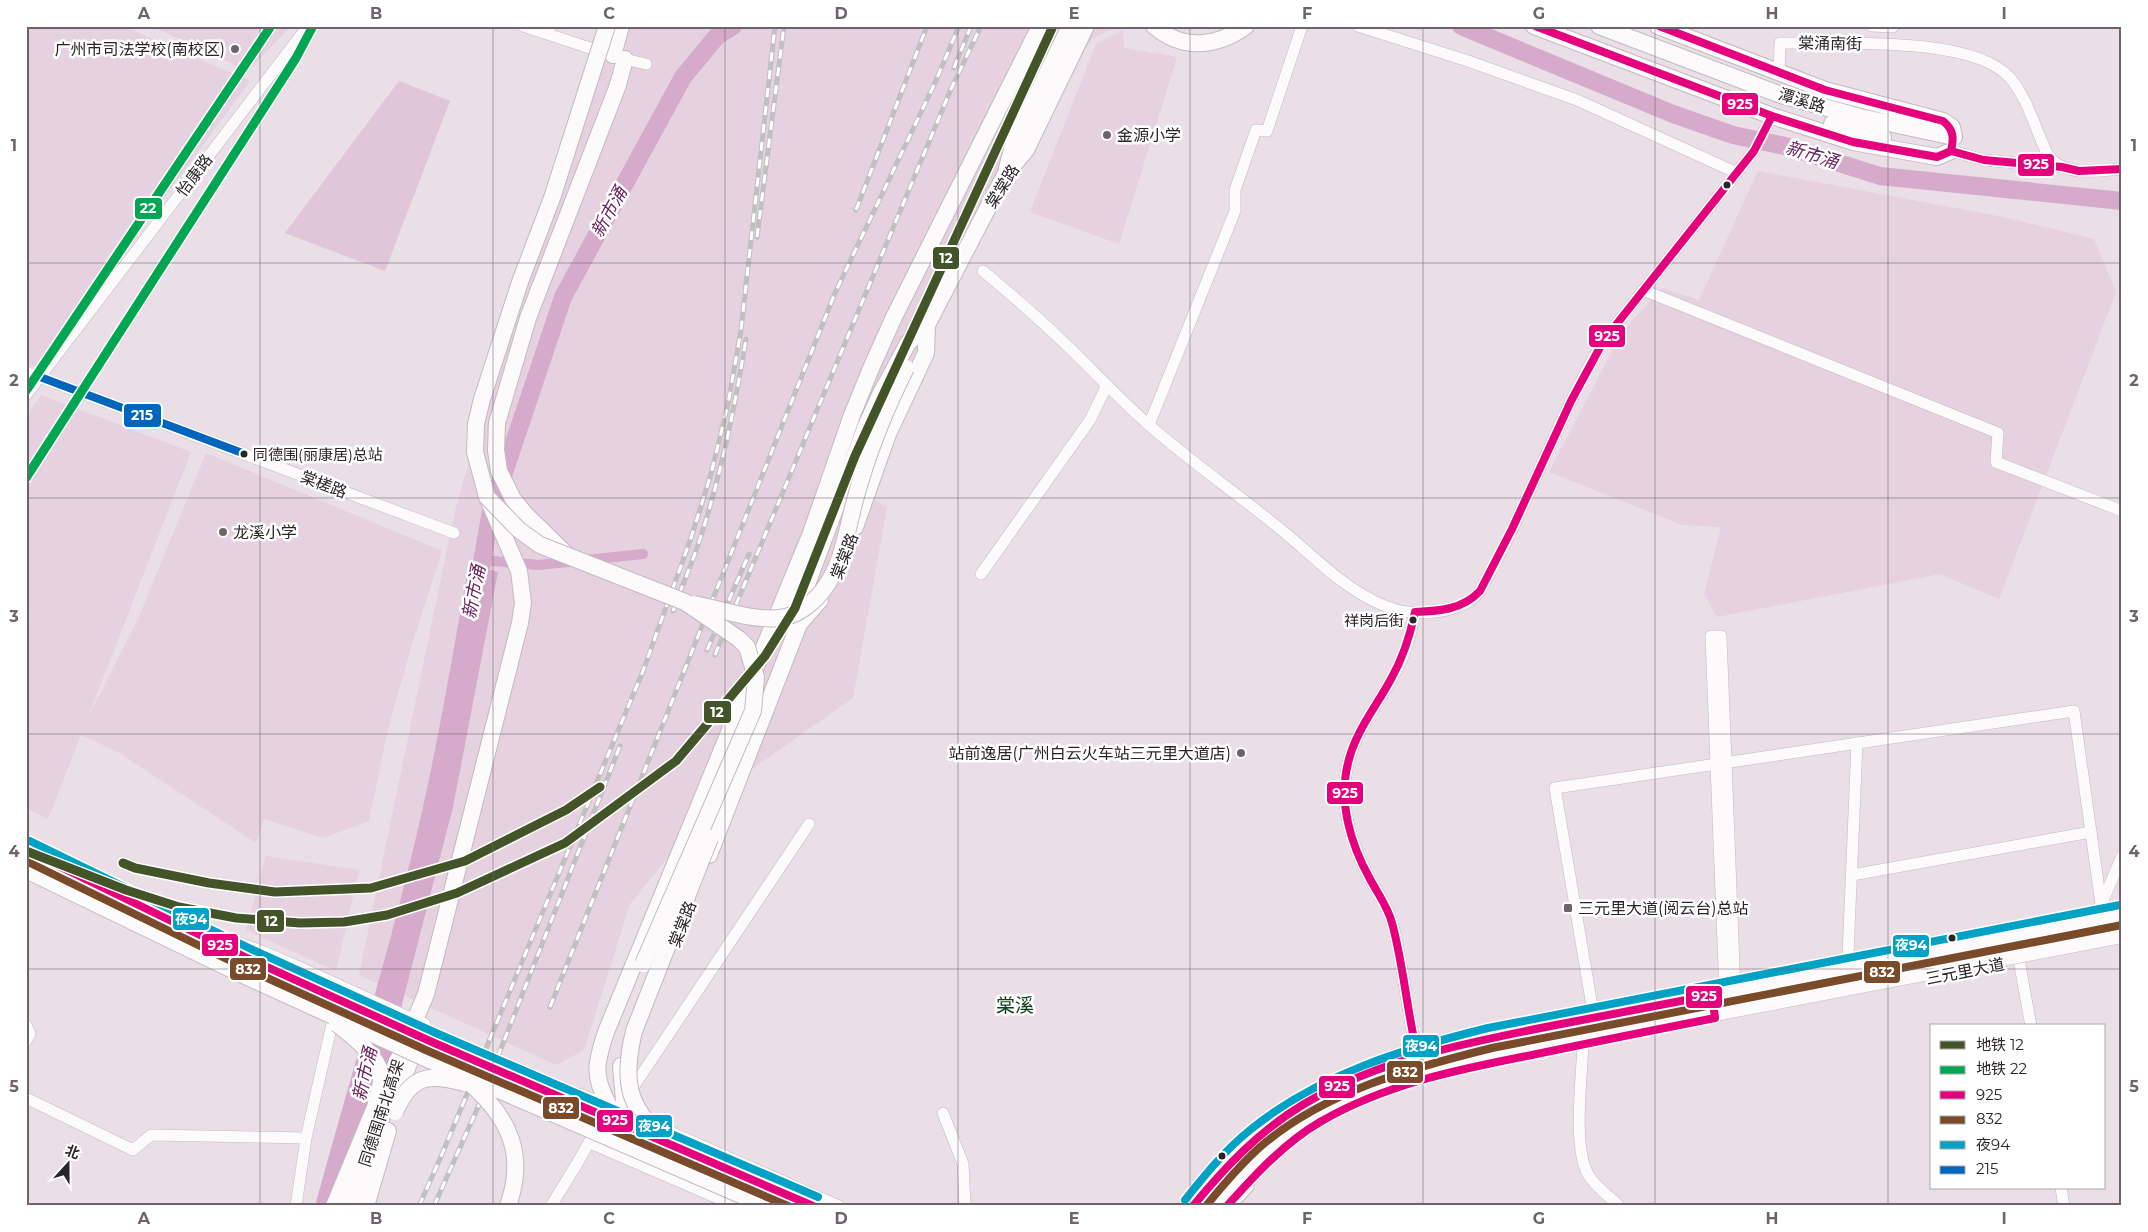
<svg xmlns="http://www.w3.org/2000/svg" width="2148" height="1232" font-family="Montserrat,'Noto Sans SC',sans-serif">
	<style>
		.built { fill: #e5d1e0 }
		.green { fill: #e1c5d9 }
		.water { fill: #d5aaca }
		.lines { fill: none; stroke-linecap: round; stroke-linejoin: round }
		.canal { stroke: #d5aaca; stroke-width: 10 }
		.river { stroke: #d5aaca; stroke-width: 18 }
		.street-casing { stroke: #c3bac0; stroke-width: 12 }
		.secondary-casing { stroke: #c3bac0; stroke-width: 18 }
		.street { stroke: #fcfafb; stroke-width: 11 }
		.secondary { stroke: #fcfafb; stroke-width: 16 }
		.rail-casing { stroke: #c2bfc2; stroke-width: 5 }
		.rail { stroke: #fff; stroke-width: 3; stroke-dasharray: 9; stroke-linecap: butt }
		.secondary-bridge-casing { stroke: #c3bac0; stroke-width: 18; stroke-linecap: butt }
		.highway-bridge-casing { stroke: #c3bac0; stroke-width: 21; stroke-linecap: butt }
		.secondary-bridge { stroke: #fcfafb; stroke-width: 16 }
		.highway-bridge { stroke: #fcfafb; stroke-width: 20 }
		.bus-1-casing { stroke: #fff; stroke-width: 11 }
		.bus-2-casing { stroke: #fff; stroke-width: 11 }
		.bus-3-casing { stroke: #fff; stroke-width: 11 }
		.bus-4-casing { stroke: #fff; stroke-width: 11 }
		.bus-1 { stroke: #e5007d; stroke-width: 8 }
		.bus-2 { stroke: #7a4b2a; stroke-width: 8 }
		.bus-3 { stroke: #02a2c6; stroke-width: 8 }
		.bus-4 { stroke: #0065bd; stroke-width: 8 }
		.metro-1-casing { stroke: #fff; stroke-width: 12 }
		.metro-2-casing { stroke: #fff; stroke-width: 12 }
		.metro-1 { stroke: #435428; stroke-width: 9 }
		.metro-2 { stroke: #00a651; stroke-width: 9 }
		.grid { fill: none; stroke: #6d646b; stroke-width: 1; stroke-opacity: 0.55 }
		.poi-dot { fill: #6d646b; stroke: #fff; stroke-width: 2 }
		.bus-dot { fill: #2a2328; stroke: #fff; stroke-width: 2 }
		.labels { text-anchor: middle; stroke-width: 5; stroke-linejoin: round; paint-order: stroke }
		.bus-label { font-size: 15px; fill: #2a2328; stroke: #fff; text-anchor: start }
		.street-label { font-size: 16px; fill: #2a2328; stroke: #fff }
		.poi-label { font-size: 16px; fill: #2a2328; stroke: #fff; text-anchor: start }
		.water-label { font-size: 18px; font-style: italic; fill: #68265c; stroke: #fff }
		.quarter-label { font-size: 19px; fill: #103e1a; stroke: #fff }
		.line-badge { stroke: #fff; stroke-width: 2 }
		.badge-label { font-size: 14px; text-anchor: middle; font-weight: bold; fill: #fff }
		.neatline { fill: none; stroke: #6d646b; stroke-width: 2 }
		.grid-label { font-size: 16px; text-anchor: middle; font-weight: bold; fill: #6d646b }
	</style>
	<rect width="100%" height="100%" fill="#eadee7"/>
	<g class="built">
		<polygon points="31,26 122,26 250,81 39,368 26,363 26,31"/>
		<polygon points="151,26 291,26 248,71"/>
		<polygon points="588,26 1119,26 1092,39 957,255 863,493 887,507 853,698 725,788 630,904 584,1050 556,1065 359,975 455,511 512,315 600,32"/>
		<polygon points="1123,30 1124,48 1177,57 1119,244 1030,212 1096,44"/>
		<polygon points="1758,171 2003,217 2094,239 2116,292 1999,599 1940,574 1717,617 1704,594 1721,527 1682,525 1549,472 1622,332 1662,288 1699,300"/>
		<polygon points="41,395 191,452 88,717 138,619 206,453 442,551 412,644 388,729 369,821 323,838 264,819 256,843 118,752 81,735 48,819 26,808 26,417"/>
		<polygon points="266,856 359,870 336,971 246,930"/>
	</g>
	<polygon class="green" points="399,81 450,101 385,271 285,233"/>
	<path class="water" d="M469,564L498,572L453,807L402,1004L394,1062L347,1206H315C352,1070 395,935 425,798C442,720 455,641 469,564Z"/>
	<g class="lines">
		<polyline class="canal" points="482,560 539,565 643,554"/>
		<g class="river">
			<polyline points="1461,26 1673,114 1733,135 1785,146 1880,176 2122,201"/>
			<polyline points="477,591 491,511 563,297 683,77 717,36 733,26"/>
		</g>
		<defs>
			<g id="street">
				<polyline points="523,26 605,53"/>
				<polyline points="1358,26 1468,61 1577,100 1737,173"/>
				<polyline points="1872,26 1893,27"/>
				<polyline points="620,58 646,64"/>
				<path d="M1779,74L1780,43C1835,44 1975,35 2011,79C2029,101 2036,132 2049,157C2066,177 2098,171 2122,169"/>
				<polyline points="1953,145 1951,151 1984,160 2060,167"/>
				<path d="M983,271C1008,292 1033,313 1057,336C1088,365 1117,397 1149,425C1190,461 1236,493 1279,528C1314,556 1343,589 1385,606C1411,617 1461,616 1480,591C1527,510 1556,419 1604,340L1754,151L1772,116"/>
				<polyline points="1643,290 1998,433 1996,462 2122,511"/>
				<polyline points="26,372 454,533"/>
				<polyline points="26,395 308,26"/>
				<polyline points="1149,425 1235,211 1235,190 1256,130 1267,131 1302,26"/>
				<polyline points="981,574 1090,420 1107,385"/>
				<path d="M1415,612C1411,632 1407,651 1397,669C1381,701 1357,727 1348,763C1338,804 1351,843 1370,879C1379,894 1389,909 1393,926C1405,969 1406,1014 1418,1057"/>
				<polyline points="1852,875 2091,832"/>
				<polyline points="2102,903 2122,856"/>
				<path d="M207,932C283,955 352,993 425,1024"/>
				<polyline points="2019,960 2031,1026"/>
				<polyline points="1844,970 1848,955 1857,743"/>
				<polyline points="1725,993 1711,636 1721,636 1735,991"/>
				<polyline points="1594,1018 1555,788 2074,711 2101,904"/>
				<polyline points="26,1025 30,1034 26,1041"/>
				<path d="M1583,1044C1582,1077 1572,1149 1589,1176C1596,1187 1610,1197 1619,1206"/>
				<polyline points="580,1094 610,1106"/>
				<polyline points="26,1098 133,1150 151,1135 306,1138"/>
				<polyline points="618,1110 809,824"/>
				<polyline points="943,1113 963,1164 965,1206"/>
				<polyline points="655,1125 839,1206"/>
				<polyline points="590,1143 736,1206"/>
				<polyline points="2061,1188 2064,1206"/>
				<polyline points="296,1206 306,1138 334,1015"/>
				<polyline points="551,1206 578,1162 607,1110"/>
			</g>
			<g id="secondary">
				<polyline points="547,26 548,26"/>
				<path d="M1154,26C1183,51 1217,47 1246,26"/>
				<polyline points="1534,26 1772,116 1853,142 1937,157 1951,151"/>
				<polyline points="1599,26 1781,95 1860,117 1954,137 1952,127 1943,121 1825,90 1658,26"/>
				<polyline points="613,55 621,26"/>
				<polyline points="1832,124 1883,137"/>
				<polyline points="1007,168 1014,142 1070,26"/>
				<polyline points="855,527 888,434 926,353 927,325 1005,175 1026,150 1086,26"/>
				<polyline points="567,555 526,515 513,499 499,471 496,450 497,423 528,318 618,85 625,59"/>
				<polyline points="799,620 803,595 866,426 880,395 908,343 927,325"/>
				<polyline points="26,850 247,958"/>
				<polyline points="709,855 799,624 820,600"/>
				<polyline points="26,870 241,974"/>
				<polyline points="621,1066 624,1100 635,1117"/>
				<polyline points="397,1094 418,1040"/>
				<path d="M609,1106C593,1076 595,1065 606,1032L811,533L852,415L872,366L894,317L1040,26"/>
				<polyline points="774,1188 814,1206"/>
				<polyline points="334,1206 375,1107"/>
				<polyline points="349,1206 377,1133 395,1067 426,994 520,623 523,603 519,571 488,499"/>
				<polyline points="366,1206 388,1131"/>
				<path d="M1193,1206C1271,1099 1366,1068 1490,1038L2122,915"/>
				<polyline points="1227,1206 1246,1185"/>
			</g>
		</defs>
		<use href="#street" class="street-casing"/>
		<use href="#secondary" class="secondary-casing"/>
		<use href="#street" class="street"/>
		<use href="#secondary" class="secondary"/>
		<defs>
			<g id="rail">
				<polyline points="954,68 971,26"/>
				<polyline points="856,210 927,26"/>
				<polyline points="757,237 784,26"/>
				<path d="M673,611C682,586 693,561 701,536C722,471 735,406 746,339"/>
				<polyline points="707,650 749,554"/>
				<polyline points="715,655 951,89 981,26"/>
				<polyline points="550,1007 835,293 934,85 959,26"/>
				<polyline points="419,1206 440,1159 643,671 691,538 711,474 728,404 741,330 775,26"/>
				<polyline points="434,1206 478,1107 620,746"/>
			</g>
		</defs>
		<use href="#rail" class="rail-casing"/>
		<use href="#rail" class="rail"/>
		<defs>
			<g id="secondary-bridge">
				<polyline points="607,26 552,198 520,282 482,399 476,424 475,452 487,497 519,530 540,545 685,602 739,639 747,647 756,677 753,711 643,964"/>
				<path d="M694,604C721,609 753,621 780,618C798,616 816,601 826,586C842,564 848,526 855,500C867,455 885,410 906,368"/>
				<polyline points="247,958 432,1042 774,1188"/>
				<polyline points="241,974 425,1058 766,1206"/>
				<path d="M337,1024C352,1036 378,1055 381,1075C382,1084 378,1094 376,1103"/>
				<path d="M471,1084C510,1119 526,1155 508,1206"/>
				<path d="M395,1112C411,1075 428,1073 465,1083"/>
				<path d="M664,1139C625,1106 623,1077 634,1031L710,838"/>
			</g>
			<polyline id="highway-bridge" points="1213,1206 1257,1159 1302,1124 1352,1097 1406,1076 1474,1059 1574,1038 2122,933"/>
		</defs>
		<use href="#secondary-bridge" class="secondary-bridge-casing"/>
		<use href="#highway-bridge" class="highway-bridge-casing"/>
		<use href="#secondary-bridge" class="secondary-bridge"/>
		<use href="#highway-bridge" class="highway-bridge"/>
		<defs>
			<g id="bus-1">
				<polyline points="1535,26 1772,116 1853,142 1937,157 1951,151"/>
				<path d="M1659,26L1825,90L1943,121C1954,130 1954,138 1951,151"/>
				<polyline points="1951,151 1984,160 2062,167 2079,171 2122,169"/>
				<polyline points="26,850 247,958 432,1042 813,1206"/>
				<path d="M1418,1057C1407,1013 1404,967 1392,923C1388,907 1378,894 1370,879C1351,845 1338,803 1348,763C1355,732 1376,707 1391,679C1403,658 1410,636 1415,612C1439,611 1462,610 1480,591L1512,529L1571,401L1604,340L1754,151L1772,116"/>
				<path d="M1193,1206C1226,1166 1259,1131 1304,1104C1380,1059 1470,1042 1556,1025C1608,1015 1660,1005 1712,995L1715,1018C1654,1030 1593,1042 1532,1055C1460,1069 1385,1084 1320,1122C1284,1143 1255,1175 1227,1206"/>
			</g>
			<g id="bus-2">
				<polyline points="26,861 243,967 428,1051 788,1206"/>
				<path d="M1206,1206C1223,1185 1240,1165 1260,1147C1325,1091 1411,1068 1492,1048L2122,925"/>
			</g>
			<g id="bus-3">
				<polyline points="30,841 251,949 436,1033 818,1197"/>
				<path d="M1185,1200C1205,1175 1225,1150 1250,1130C1319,1074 1403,1049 1488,1028L2120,905"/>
			</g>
			<polyline id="bus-4" points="40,377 245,454"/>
		</defs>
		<use href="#bus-1" class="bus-1-casing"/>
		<use href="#bus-2" class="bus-2-casing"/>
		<use href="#bus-3" class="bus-3-casing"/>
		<use href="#bus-4" class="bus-4-casing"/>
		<use href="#bus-1" class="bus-1"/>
		<use href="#bus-2" class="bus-2"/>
		<use href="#bus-3" class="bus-3"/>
		<use href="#bus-4" class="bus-4"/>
		<defs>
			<g id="metro-1">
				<polyline points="26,851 126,890 179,907 236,918 300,923 344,922 387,915 457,893 565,843 676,761 765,656 795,608 855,456 1053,26"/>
				<polyline points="123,863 135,868 209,883 275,892 371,888 465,861 566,810 600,787"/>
			</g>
			<g id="metro-2">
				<polyline points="26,391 271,26"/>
				<polyline points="26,478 296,58 313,26"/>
			</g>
		</defs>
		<use href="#metro-1" class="metro-1-casing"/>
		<use href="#metro-2" class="metro-2-casing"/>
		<use href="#metro-1" class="metro-1"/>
		<use href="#metro-2" class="metro-2"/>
	</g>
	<path class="grid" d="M260,26V1206M493,26V1206M725,26V1206M958,26V1206M1190,26V1206M1423,26V1206M1655,26V1206M1888,26V1206M26,263H2122M26,498H2122M26,734H2122M26,969H2122"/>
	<g class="poi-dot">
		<circle cx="235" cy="49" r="5"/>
		<circle cx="1107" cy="135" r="5"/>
		<circle cx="223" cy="532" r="5"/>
		<circle cx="1241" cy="753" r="5"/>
		<rect x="1563" y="903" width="10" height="10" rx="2.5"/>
	</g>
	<g class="bus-dot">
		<circle cx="1727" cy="185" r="4.5"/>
		<circle cx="244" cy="454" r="4.5"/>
		<circle cx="1413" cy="620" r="4.5"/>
		<circle cx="1952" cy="938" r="4.5"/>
		<circle cx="1222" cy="1156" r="4.5"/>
	</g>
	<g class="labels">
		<g class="bus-label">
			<text x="253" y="460">同德围(丽康居)总站</text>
			<text x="1404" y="626" text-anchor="end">祥岗后街</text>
		</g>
		<g class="street-label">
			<text transform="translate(1830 43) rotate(1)" y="6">棠涌南街</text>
			<text transform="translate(1802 100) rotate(17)" y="6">潭溪路</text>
			<text transform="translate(194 175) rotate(-53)" y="6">怡康路</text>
			<text transform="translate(1002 186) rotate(-58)" y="6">棠棠路</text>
			<text transform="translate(324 484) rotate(21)" y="6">棠槎路</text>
			<text transform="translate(844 556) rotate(-69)" y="6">棠棠路</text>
			<text transform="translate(682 924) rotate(-69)" y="6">棠棠路</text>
			<text transform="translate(1965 971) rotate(-11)" y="6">三元里大道</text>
			<text transform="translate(381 1113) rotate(-72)" y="6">同德围南北高架</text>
		</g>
		<g class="poi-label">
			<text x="225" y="55" text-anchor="end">广州市司法学校(南校区)</text>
			<text x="1117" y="141">金源小学</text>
			<text x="233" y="538">龙溪小学</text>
			<text x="1231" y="759" text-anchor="end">站前逸居(广州白云火车站三元里大道店)</text>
			<text x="1578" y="914">三元里大道(阅云台)总站</text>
		</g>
		<g class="water-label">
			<text transform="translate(1812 155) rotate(17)" y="6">新市涌</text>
			<text transform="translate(609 212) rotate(-61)" y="6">新市涌</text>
			<text transform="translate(474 592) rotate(-79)" y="6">新市涌</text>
			<text transform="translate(365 1074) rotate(-77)" y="6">新市涌</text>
		</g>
		<g class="quarter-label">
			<text x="1015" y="1012">棠溪</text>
		</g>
	</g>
	<g class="line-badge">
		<rect x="1721" y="92" width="38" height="24" rx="5" fill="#e5007d"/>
		<rect x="2017" y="153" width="38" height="24" rx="5" fill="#e5007d"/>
		<rect x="134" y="197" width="29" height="23" rx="5" fill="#00a651"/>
		<rect x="932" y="246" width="28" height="24" rx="5" fill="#435428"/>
		<rect x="1588" y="324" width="38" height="24" rx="5" fill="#e5007d"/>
		<rect x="123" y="403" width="39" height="25" rx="5" fill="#0065bd"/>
		<rect x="703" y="700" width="29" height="24" rx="5" fill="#435428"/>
		<rect x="1326" y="781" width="38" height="24" rx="5" fill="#e5007d"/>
		<rect x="172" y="907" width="38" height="24" rx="5" fill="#02a2c6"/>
		<rect x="256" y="909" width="29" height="24" rx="5" fill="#435428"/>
		<rect x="201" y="933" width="38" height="24" rx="5" fill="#e5007d"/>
		<rect x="1892" y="934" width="38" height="24" rx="5" fill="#02a2c6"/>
		<rect x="229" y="957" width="38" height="24" rx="5" fill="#7a4b2a"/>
		<rect x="1863" y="960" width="38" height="24" rx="5" fill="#7a4b2a"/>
		<rect x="1685" y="985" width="38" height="24" rx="5" fill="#e5007d"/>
		<rect x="1402" y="1034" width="38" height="24" rx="5" fill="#02a2c6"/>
		<rect x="1386" y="1060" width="38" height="24" rx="5" fill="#7a4b2a"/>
		<rect x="1318" y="1075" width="38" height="24" rx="5" fill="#e5007d"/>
		<rect x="542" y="1096" width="38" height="24" rx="5" fill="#7a4b2a"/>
		<rect x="596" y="1109" width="38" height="24" rx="5" fill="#e5007d"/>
		<rect x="635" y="1114" width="38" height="24" rx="5" fill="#02a2c6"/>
	</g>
	<g class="badge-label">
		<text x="1740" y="109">925</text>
		<text x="2036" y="169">925</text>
		<text x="148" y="213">22</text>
		<text x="946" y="263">12</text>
		<text x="1607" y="341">925</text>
		<text x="142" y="420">215</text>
		<text x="717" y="717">12</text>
		<text x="1345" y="798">925</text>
		<text x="191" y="924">夜94</text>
		<text x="271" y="926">12</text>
		<text x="220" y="950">925</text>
		<text x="1911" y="950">夜94</text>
		<text x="248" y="974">832</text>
		<text x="1882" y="977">832</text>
		<text x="1704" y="1001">925</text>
		<text x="1421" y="1051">夜94</text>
		<text x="1405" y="1077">832</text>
		<text x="1337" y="1091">925</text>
		<text x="561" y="1113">832</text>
		<text x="615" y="1125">925</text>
		<text x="654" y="1131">夜94</text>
	</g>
	<rect width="2148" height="1232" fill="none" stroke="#ffffff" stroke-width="55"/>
	<rect x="1930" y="1024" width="175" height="165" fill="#ffffff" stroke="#aaa7a9"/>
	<rect x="1940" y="1041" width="25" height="8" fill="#435428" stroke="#aaa7a9"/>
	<text x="1976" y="1050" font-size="15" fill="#2a2328">地铁 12</text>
	<rect x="1940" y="1066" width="25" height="8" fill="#00a651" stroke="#aaa7a9"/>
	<text x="1976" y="1074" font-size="15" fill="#2a2328">地铁 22</text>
	<rect x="1940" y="1091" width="25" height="8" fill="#e5007d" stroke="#aaa7a9"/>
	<text x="1976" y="1100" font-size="15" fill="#2a2328">925</text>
	<rect x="1940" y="1116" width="25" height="8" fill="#7a4b2a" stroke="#aaa7a9"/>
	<text x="1976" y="1124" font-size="15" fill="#2a2328">832</text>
	<rect x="1940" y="1141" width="25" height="8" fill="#02a2c6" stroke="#aaa7a9"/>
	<text x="1976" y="1150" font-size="15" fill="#2a2328">夜94</text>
	<rect x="1940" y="1166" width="25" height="8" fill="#0065bd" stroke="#aaa7a9"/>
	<text x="1976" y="1174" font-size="15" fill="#2a2328">215</text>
	<g transform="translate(68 1164) rotate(21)" stroke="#ffffff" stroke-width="4" paint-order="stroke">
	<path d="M0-4L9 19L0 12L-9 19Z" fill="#2a2328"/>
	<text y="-8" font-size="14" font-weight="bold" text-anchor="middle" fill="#2a2328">北</text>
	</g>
	<rect x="28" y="28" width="2092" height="1176" class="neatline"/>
	<g class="grid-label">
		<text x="144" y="19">A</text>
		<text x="376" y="19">B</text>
		<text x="609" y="19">C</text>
		<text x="841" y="19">D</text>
		<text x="1074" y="19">E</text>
		<text x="1307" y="19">F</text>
		<text x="1539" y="19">G</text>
		<text x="1772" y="19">H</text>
		<text x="2004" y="19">I</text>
		<text x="14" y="151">1</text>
		<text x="2134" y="151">1</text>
		<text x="14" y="386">2</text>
		<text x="2134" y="386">2</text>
		<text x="14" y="622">3</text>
		<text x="2134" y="622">3</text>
		<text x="14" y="857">4</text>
		<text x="2134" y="857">4</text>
		<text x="14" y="1092">5</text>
		<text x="2134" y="1092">5</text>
		<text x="144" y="1224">A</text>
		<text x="376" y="1224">B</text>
		<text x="609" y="1224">C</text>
		<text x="841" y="1224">D</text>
		<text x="1074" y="1224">E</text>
		<text x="1307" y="1224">F</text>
		<text x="1539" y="1224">G</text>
		<text x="1772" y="1224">H</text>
		<text x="2004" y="1224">I</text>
	</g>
</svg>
